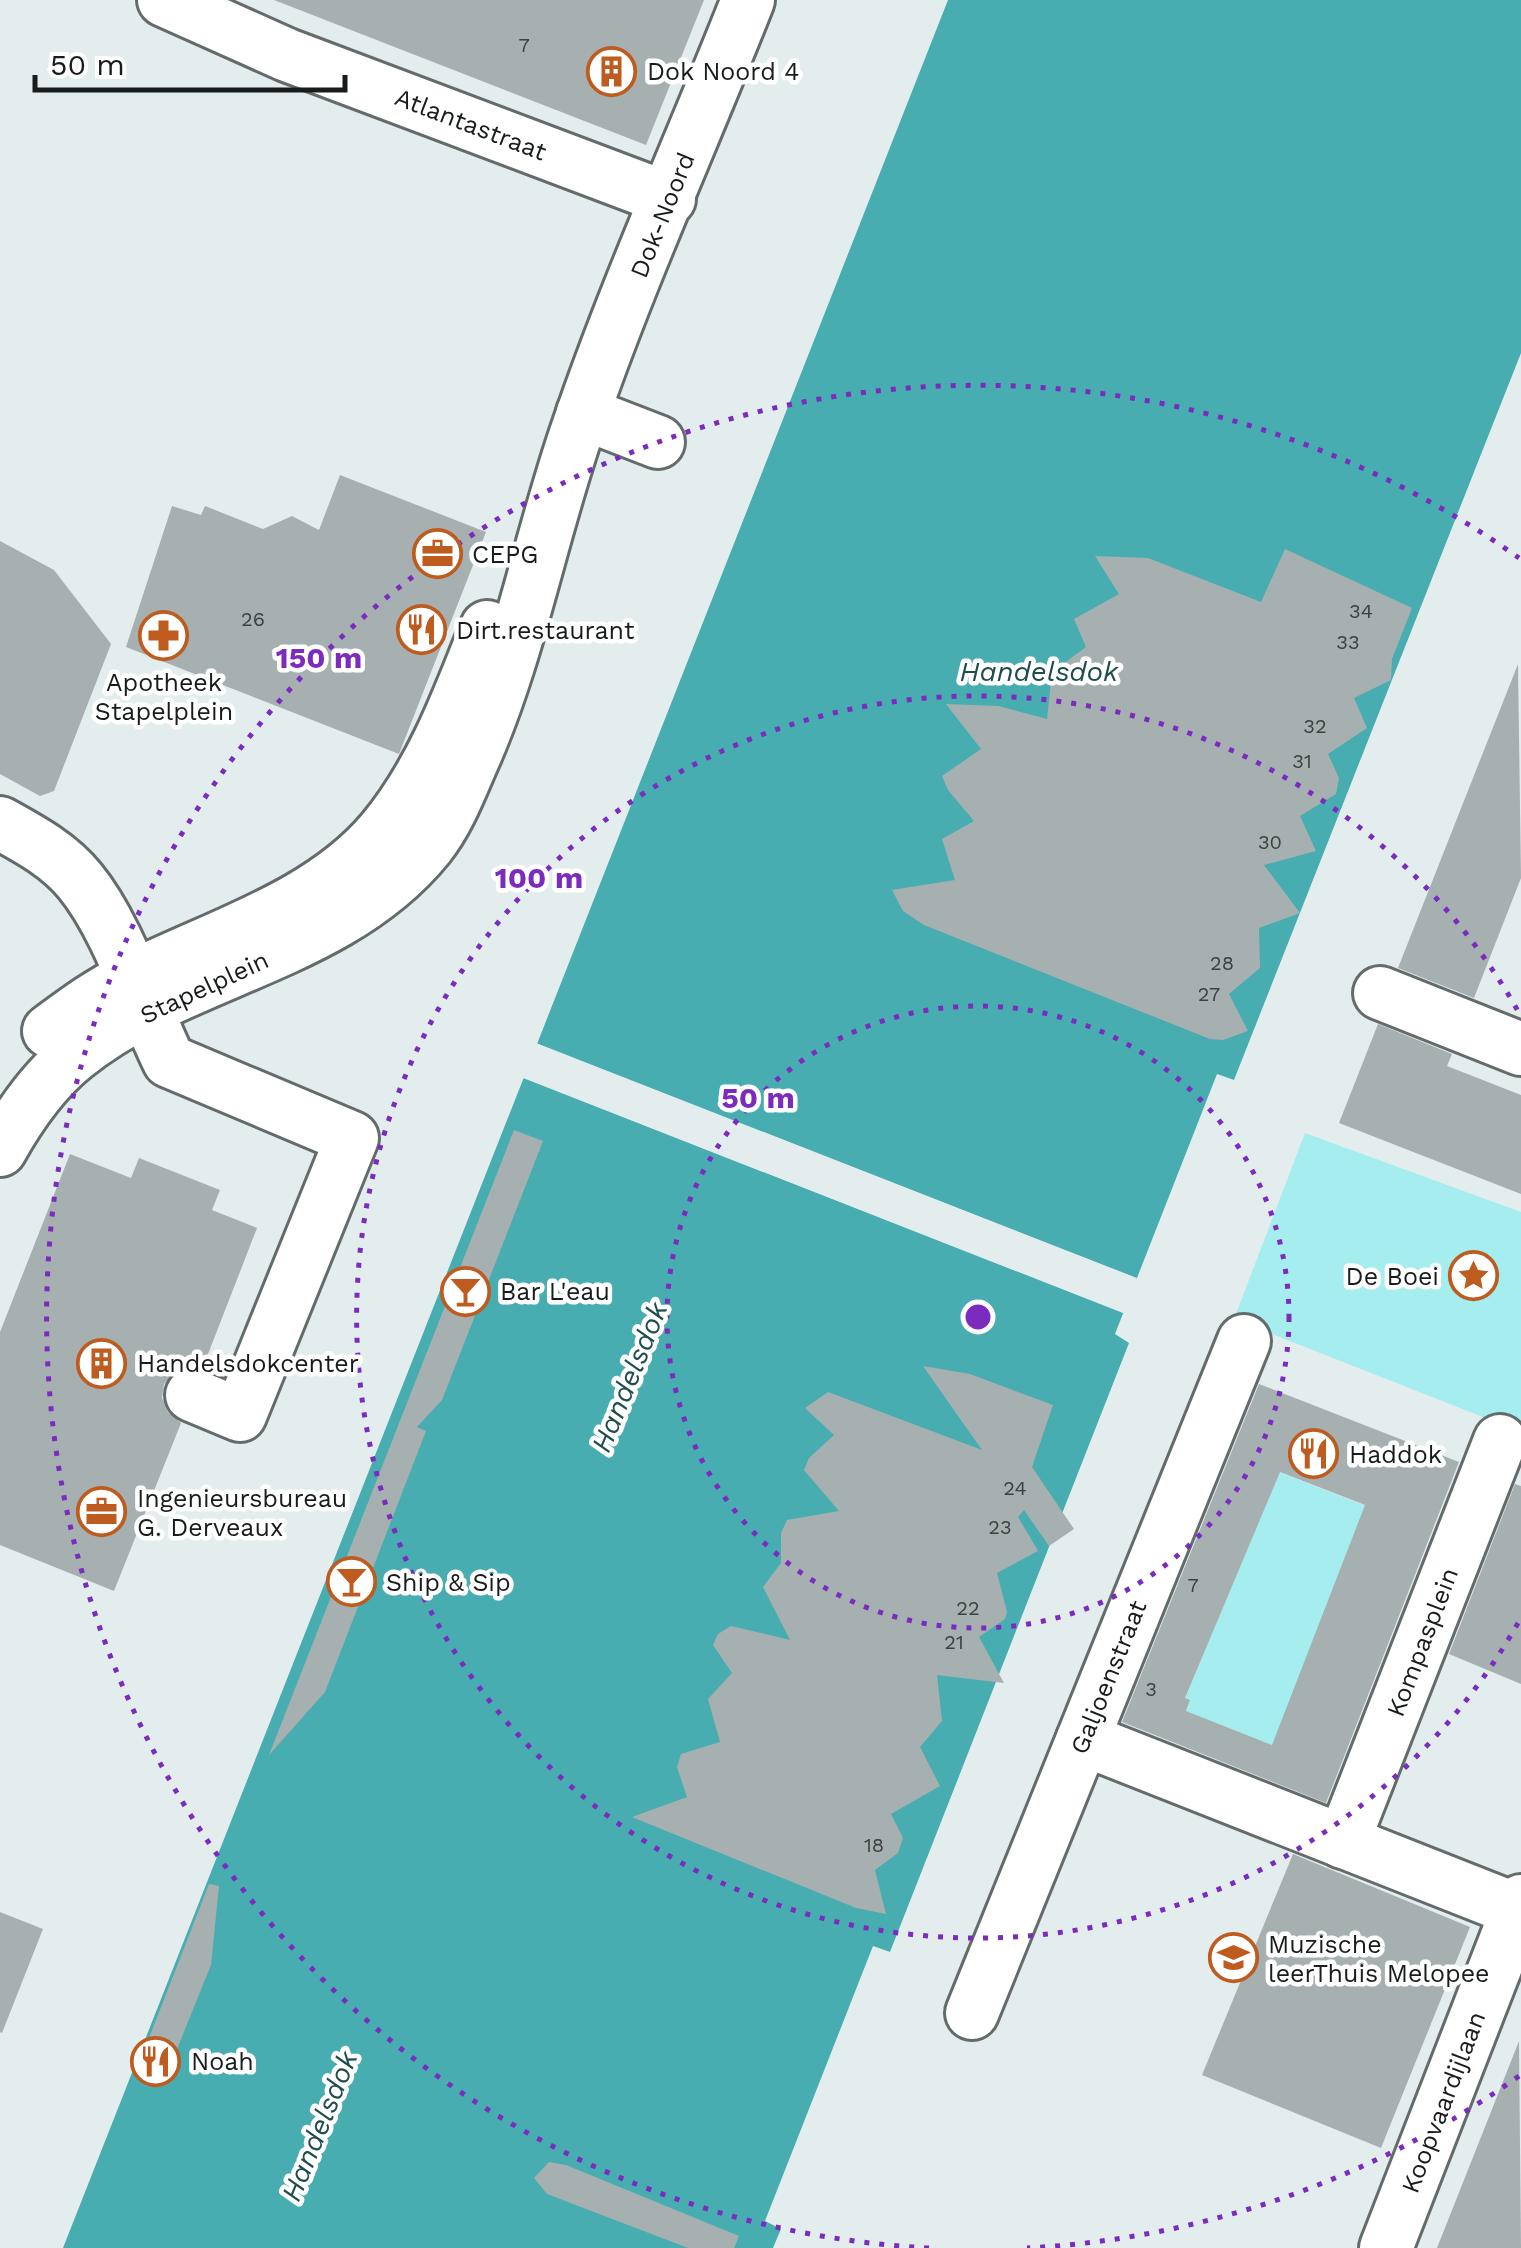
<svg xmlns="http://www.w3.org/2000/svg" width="1521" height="2248" font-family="'Work Sans',sans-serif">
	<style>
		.green { fill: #a5edee }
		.water { fill: #47adb0 }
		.pier { fill: #e4edee }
		.building { fill: #a7b0b0; fill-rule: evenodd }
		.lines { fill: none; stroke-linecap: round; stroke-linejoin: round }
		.minor-casing { stroke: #636b6b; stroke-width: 58 }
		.minor { stroke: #fff; stroke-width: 52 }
		.ring { fill: none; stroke: #7b2cbf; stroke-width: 5; stroke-dasharray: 5 10 }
		.labels { text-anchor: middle; stroke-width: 9; stroke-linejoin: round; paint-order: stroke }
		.number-label { font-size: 20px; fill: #3c4141 }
		.poi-label { font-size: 25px; fill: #191c1c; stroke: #fff; text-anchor: start }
		.street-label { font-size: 25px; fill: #191c1c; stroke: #fff }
		.water-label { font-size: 28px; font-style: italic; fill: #1f4c4d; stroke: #fff }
		.centre { fill: #7b2cbf; stroke: #fff; stroke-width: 5 }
		.ring-label { font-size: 30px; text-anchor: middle; font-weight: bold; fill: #7b2cbf; stroke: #fff; stroke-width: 9; stroke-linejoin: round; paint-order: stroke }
	</style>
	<rect width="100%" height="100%" fill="#e4edee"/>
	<g class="green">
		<polygon points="1305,1133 1521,1212 1521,1432 1234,1319"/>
		<polygon points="1279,1472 1417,1526 1272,1745 1211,1721 1176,1735 1190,1701 1185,1698"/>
	</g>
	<polygon class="water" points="948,0 1521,0 1521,353 1234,1080 1217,1074 1115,1334 1129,1343 890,1952 873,1946 765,2221 781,2229 773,2248 63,2248"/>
	<polygon class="pier" points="531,1041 1142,1280 1128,1315 518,1076"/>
	<g class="building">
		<polygon points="274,0 704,0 646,145"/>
		<polygon points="340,475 486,532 399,754 126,647 172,506 201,515 205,506 263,529 292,516 319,530"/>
		<polygon points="0,541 54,570 111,644 54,791 40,796 0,774"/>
		<polygon points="1285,549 1412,608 1392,659 1391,680 1354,698 1367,728 1328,754 1339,778 1336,794 1300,816 1316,851 1264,865 1300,913 1259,928 1260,968 1229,994 1248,1031 1223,1040 1210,1039 924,925 903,911 892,890 955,880 942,839 974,821 948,790 942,776 981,749 946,704 998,706 1047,719 1052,672 1086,647 1074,619 1119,594 1095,556 1148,558 1261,602"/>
		<polygon points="1518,664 1521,878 1474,998 1398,968"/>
		<polygon points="1378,1024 1452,1054 1447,1066 1521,1095 1521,1194 1339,1123"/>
		<polygon points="514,1130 543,1141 442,1400 417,1427 426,1431 325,1692 269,1755"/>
		<polygon points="70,1154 131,1178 139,1158 220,1190 212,1210 257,1228 203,1367 189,1365 175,1371 164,1384 162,1398 168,1412 181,1423 114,1591 0,1545 0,1332"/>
		<polygon points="923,1366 970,1374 1053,1405 1032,1467 1074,1529 1049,1546 1024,1510 1018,1517 1038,1551 997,1573 1007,1612 1005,1619 979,1637 1004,1683 937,1675 942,1721 920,1747 940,1786 891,1814 903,1838 898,1853 875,1870 886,1914 856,1908 632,1817 687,1797 677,1767 681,1754 720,1742 708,1699 732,1673 713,1645 718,1634 731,1626 790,1640 763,1587 781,1563 781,1533 787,1520 839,1511 804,1470 809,1458 834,1435 805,1408 828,1392 982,1450"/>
		<path d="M1259,1384L1459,1462L1326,1803L1122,1722ZM1280,1472L1365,1505L1272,1745L1186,1711L1190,1700L1185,1698Z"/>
		<polygon points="1515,1484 1521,1486 1521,1684 1449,1654"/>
		<polygon points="1293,1854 1470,1927 1381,2148 1202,2075"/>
		<polygon points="209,1884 219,1886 211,1965 175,2054 147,2043"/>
		<polygon points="0,1912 43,1929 2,2033 0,2032"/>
		<polygon points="1519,2041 1521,2248 1437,2248"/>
		<polygon points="549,2162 566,2165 739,2236 734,2248 688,2248 547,2194 534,2178"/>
	</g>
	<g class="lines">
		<defs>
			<g id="minor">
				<polyline points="164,0 287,55 669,199"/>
				<polyline points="583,413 658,442"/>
				<path d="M0,823C29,839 59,855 80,881C118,927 142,1006 169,1061L352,1138L240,1415L192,1395"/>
				<polyline points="1380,993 1521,1049"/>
				<path d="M49,1031C76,1011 103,991 133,977C217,935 320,906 383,831C432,772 459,698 487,627"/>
				<path d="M0,1150C19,1116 43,1081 74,1056C183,968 337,958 428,846C447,822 458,794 470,766C519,658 539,540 578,428C627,284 692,142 748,0"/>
				<polyline points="1083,1739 1517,1910"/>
				<polyline points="1343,1842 1500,1441"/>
				<polyline points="972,2013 1244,1341"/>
				<polyline points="1386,2248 1521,1901"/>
			</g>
		</defs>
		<use href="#minor" class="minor-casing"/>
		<use href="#minor" class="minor"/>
	</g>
	<g class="ring">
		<circle cx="978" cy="1317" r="311"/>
		<path d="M1518 1623A621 621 0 1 1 1518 1011"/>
		<path d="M1519 2076A932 932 0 0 1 1027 2248M929 2248A932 932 0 1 1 1519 558"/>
	</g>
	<defs>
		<symbol id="building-ring" viewBox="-11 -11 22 22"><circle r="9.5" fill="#fff" stroke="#be5c1f" stroke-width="1.5"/><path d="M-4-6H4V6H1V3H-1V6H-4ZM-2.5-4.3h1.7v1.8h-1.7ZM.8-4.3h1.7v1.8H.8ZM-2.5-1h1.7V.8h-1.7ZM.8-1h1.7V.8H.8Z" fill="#be5c1f"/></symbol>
		<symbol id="office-ring" viewBox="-11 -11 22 22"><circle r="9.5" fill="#fff" stroke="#be5c1f" stroke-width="1.5"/><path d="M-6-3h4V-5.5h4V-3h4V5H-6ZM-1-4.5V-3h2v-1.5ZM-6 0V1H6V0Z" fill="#be5c1f"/></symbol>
		<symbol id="restaurant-ring" viewBox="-11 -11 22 22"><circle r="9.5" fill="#fff" stroke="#be5c1f" stroke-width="1.5"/><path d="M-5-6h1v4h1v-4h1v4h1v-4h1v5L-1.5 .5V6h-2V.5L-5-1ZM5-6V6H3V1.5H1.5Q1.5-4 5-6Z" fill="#be5c1f"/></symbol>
		<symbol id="pharmacy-ring" viewBox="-11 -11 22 22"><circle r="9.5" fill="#fff" stroke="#be5c1f" stroke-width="1.5"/><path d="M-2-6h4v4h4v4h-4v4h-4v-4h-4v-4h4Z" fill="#be5c1f"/></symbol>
		<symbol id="sight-ring" viewBox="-11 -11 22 22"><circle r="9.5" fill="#fff" stroke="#be5c1f" stroke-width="1.5"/><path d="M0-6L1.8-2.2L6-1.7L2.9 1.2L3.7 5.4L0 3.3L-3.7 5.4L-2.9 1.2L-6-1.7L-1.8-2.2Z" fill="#be5c1f"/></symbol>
		<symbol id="bar-ring" viewBox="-11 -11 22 22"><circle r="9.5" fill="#fff" stroke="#be5c1f" stroke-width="1.5"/><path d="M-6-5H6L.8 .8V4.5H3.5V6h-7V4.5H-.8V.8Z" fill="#be5c1f"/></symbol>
		<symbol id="school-ring" viewBox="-11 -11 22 22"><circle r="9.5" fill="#fff" stroke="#be5c1f" stroke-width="1.5"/><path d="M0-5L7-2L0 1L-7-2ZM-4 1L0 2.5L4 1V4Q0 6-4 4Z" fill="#be5c1f"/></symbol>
	</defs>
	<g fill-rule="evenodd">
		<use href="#building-ring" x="584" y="44" width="55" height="55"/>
		<use href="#office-ring" x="410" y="526" width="55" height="55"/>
		<use href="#restaurant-ring" x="394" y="602" width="55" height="55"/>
		<use href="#pharmacy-ring" x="136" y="608" width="55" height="55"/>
		<use href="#sight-ring" x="1446" y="1248" width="55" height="55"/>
		<use href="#bar-ring" x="438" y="1264" width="55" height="55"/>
		<use href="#building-ring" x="74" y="1336" width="55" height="55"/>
		<use href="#restaurant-ring" x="1286" y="1426" width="55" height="55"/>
		<use href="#office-ring" x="74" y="1484" width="55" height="55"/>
		<use href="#bar-ring" x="324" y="1554" width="55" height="55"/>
		<use href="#school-ring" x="1206" y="1930" width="55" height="55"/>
		<use href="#restaurant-ring" x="128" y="2034" width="55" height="55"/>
	</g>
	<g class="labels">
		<g class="number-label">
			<text x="524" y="52">7</text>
			<text x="1361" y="618">34</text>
			<text x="253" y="626">26</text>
			<text x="1348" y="649">33</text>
			<text x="1315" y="733">32</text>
			<text x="1302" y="768">31</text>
			<text x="1270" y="849">30</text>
			<text x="1222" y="970">28</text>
			<text x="1209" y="1001">27</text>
			<text x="1015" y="1495">24</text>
			<text x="1000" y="1534">23</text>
			<text x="1193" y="1592">7</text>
			<text x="968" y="1615">22</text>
			<text x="954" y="1649">21</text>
			<text x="1151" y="1696">3</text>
			<text x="874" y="1852">18</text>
		</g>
		<g class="poi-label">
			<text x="647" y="80">Dok Noord 4</text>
			<text x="472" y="563">CEPG</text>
			<text x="456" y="639">Dirt.restaurant</text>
			<text x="164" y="691" text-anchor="middle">Apotheek<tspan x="164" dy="29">Stapelplein</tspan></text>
			<text x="1439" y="1285" text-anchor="end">De Boei</text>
			<text x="500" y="1300">Bar L'eau</text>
			<text x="137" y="1372">Handelsdokcenter</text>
			<text x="1349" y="1463">Haddok</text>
			<text x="137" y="1507">Ingenieursbureau<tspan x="137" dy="29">G. Derveaux</tspan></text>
			<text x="386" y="1591">Ship &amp; Sip</text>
			<text x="1268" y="1953">Muzische<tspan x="1268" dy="29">leerThuis Melopee</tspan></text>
			<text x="191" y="2070">Noah</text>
		</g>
		<g class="street-label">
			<text transform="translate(471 124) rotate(21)" y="9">Atlantastraat</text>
			<text transform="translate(662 215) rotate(-68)" y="9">Dok-Noord</text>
			<text transform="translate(204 987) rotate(-25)" y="9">Stapelplein</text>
			<text transform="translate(1422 1642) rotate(-69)" y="9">Kompasplein</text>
			<text transform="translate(1108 1677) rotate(-68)" y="9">Galjoenstraat</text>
			<text transform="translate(1443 2102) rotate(-69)" y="9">Koopvaardijlaan</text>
		</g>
		<g class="water-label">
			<text x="1039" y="681">Handelsdok</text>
			<text transform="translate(629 1377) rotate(-68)" y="10">Handelsdok</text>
			<text transform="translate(319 2126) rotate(-68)" y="10">Handelsdok</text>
		</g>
	</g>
	<circle cx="978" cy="1317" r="15" class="centre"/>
	<g class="ring-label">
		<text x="319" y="668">150 m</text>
		<text x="539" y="888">100 m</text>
		<text x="758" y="1108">50 m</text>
	</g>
	<path d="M35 75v15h310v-15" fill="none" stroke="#191c1c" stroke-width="5"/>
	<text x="50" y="75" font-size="30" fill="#191c1c" stroke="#ffffff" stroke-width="8" paint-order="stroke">50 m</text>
</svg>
